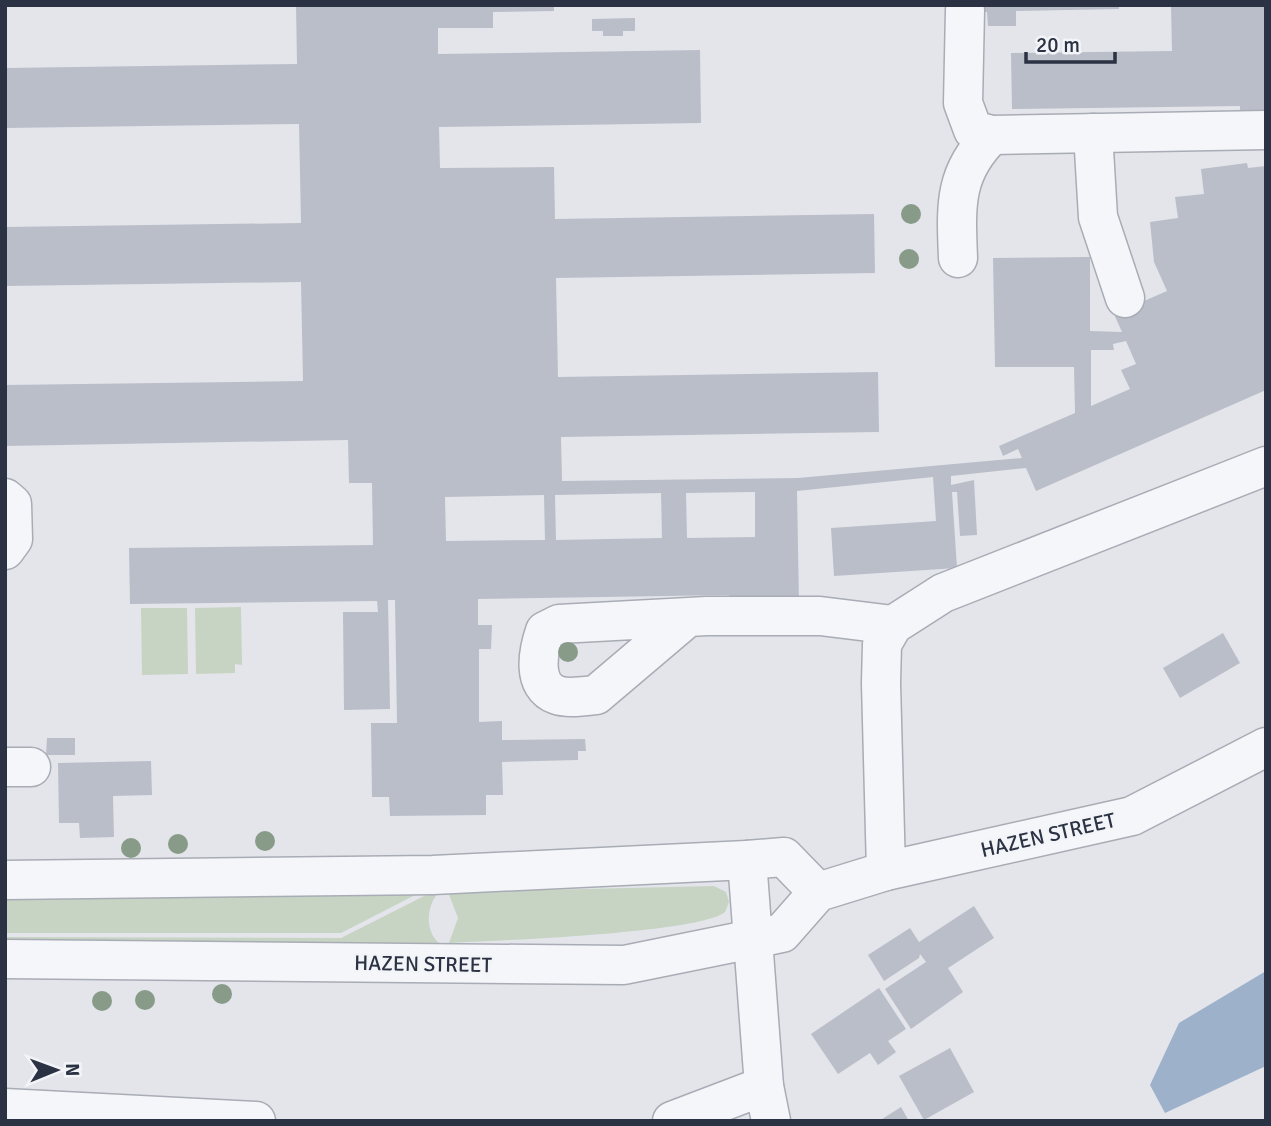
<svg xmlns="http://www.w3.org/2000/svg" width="1271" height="1126" font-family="Signika,sans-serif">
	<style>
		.green { fill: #c7d4c4 }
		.water { fill: #9eb1ca }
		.building { fill: #babec8; fill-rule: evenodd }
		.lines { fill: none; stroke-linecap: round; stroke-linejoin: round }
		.minor-casing { stroke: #a8acb5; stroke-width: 41 }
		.minor { stroke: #f5f6f9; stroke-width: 38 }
		.tree { fill: #889b89 }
		.labels { text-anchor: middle; stroke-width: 5; stroke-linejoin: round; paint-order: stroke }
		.street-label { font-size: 21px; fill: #2b3243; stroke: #f2f4f8 }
	</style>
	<rect width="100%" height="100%" fill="#e3e5eb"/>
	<g class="green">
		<polygon points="241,607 242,665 235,664 235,673 196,674 195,608"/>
		<polygon points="141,608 187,608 188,674 142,675"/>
		<path d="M714,886L726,892L729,902L725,912C701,933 493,941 449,943L458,918L448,892Z"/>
		<polygon points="423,891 341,933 5,933 5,893"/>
		<path d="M434,891L438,893C426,907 425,931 439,943L267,947L5,945V937L341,938Z"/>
	</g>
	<polygon class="water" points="1266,971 1266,1066 1165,1113 1150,1085 1179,1023"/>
	<g class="building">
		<path d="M296,5H554V11L493,12V28H438V54L700,50L701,123L439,127L440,168L554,167L555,219L874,214L875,273L556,278L558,377L878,372L879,432L561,437L562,481L798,478L1022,458L1018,449L1003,456L999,446L1075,413L1074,367H995L993,258L1090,257V331L1122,332L1114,314L1167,291L1154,262L1150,222L1178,218L1175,197L1204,194L1201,169L1247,163L1248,168L1266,166V390L1036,491L1026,468L951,476V485L974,480L977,535L960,536L957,492H952L957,568L834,576L831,528L936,521L933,477L797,491L799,603L729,604V595L478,599V625H492L491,649H479V722L502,721V740L585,739L586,751H578V760L502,762L503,795H486V815L390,816L389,797H372L371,723H397L395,600H388L390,709L344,710L343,612H378L377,601L130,604L129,548L373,545L372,483H349L348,440L5,446V385L303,381L301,282L5,286V227L301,223L299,124L5,128V68L297,64ZM1126,341L1136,364L1121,370L1130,389L1091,406V350H1114L1113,344ZM755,492V537L687,538L686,493ZM661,493L662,538L556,540L555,495ZM544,495L545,540L446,541L445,497Z"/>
		<polygon points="979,5 1119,5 1119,9 1016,11 1016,26 988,26 987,12 979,12"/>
		<polygon points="1171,5 1266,5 1266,111 1240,111 1240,106 1012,109 1011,53 1172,51"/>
		<polygon points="635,18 635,31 623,31 623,36 603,36 603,31 592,31 592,19"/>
		<polygon points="1223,633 1240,663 1180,698 1163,668"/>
		<polygon points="47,738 75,738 75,755 46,755"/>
		<polygon points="151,761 152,795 113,796 114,837 80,838 79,823 59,823 58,763"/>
		<polygon points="974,906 994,938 948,968 963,992 911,1029 885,989 926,962 920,954 919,958 884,981 868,955 910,928 919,942"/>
		<polygon points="879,988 906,1029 888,1041 896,1052 878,1065 870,1053 838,1074 811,1034"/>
		<polygon points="950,1048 974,1092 924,1120 899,1076"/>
		<polygon points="901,1107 909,1121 879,1121"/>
	</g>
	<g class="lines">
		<defs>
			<g id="minor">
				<polyline points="965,10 963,103 973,130 992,135 1266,130"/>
				<polyline points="1093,133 1098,217 1125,298"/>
				<path d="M958,258C956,207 953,173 992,135"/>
				<polyline points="5,498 12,504 13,539 5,550"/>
				<path d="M688,617L596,695C584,696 568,699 557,695C531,686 538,651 545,631L559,624L707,616H820L893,625"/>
				<polyline points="5,767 31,767"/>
				<polyline points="747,860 764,1086 771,1121"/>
				<polyline points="886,871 881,683 882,644 893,625 943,593 1266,466"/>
				<polyline points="5,880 433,875 747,860 784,857 818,892"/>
				<polyline points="5,959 624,965 782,933 818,892 886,871 1132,816 1266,747"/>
				<polyline points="5,1108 256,1121"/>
				<polyline points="672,1121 764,1086"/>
			</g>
		</defs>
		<use href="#minor" class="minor-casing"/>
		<use href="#minor" class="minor"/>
	</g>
	<g class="tree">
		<circle cx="911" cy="214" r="10"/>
		<circle cx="909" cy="259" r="10"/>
		<circle cx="568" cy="652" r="10"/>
		<circle cx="265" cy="841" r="10"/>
		<circle cx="178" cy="844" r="10"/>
		<circle cx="131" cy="848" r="10"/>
		<circle cx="222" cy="994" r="10"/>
		<circle cx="145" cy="1000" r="10"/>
		<circle cx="102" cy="1001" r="10"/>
	</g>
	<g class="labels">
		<g class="street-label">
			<text transform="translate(1048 835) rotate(-13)" y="7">HAZEN STREET</text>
			<text transform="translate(423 964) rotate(1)" y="7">HAZEN STREET</text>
		</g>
	</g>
	<rect width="1271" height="1126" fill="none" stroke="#2b3243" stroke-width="14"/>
	<g transform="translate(56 1070) rotate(89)" stroke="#f2f4f8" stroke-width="5" paint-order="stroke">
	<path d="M0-5L12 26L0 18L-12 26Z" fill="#2b3243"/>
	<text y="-10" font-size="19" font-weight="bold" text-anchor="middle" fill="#2b3243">N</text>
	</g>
	<path d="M1026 52v10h89v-10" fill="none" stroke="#2b3243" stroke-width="3.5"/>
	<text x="1036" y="52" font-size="21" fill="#2b3243" stroke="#f2f4f8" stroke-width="5" paint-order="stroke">20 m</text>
</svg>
